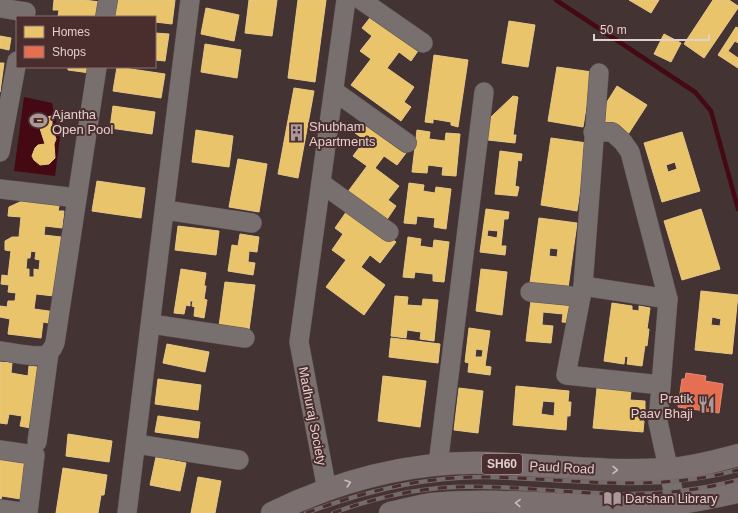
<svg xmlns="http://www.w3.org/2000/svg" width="738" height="513" font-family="Arial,sans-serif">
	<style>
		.water { fill: #440912 }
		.homes { fill: #e9c46a; stroke: #e7c788; fill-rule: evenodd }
		.shops { fill: #e76f51; stroke: #e68c77 }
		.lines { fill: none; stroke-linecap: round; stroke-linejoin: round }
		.stream { stroke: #440912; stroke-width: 4.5 }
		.minor-casing { stroke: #5f5151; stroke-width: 20 }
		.major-casing { stroke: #5f5151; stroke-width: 23 }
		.minor { stroke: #786f6f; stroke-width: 19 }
		.major { stroke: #7b6f6f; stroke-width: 22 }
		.rail-casing { stroke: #766b6b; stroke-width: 4.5 }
		.rail { stroke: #4a2d2d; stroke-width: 3; stroke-dasharray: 9; stroke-linecap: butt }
		.oneway { stroke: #cdbcbc }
		.labels { text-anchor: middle; stroke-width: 4; stroke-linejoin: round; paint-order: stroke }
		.shield { fill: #4a2d2d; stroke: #b49e9e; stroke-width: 1 }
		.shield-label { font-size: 12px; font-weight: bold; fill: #e2cfcf }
		.poi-label { font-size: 13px; fill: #e2cfcf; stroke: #4a2d2d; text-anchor: start }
		.street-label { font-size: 13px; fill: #e2cfcf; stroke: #4a2d2d }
	</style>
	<rect width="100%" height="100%" fill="#433"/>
	<polygon class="water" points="24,97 52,103 60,138 55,176 14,171"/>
	<g class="homes">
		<polygon points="54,0 84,0 100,2 98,17 58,17 59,10 53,10"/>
		<polygon points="114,0 175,0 172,24 155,22 155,17 123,17 112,15"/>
		<polygon points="249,0 277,0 272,36 245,33"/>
		<polygon points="298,0 326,0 315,82 288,78"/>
		<polygon points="629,0 659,0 651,13"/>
		<polygon points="713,0 729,0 738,6 738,8 704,58 684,44"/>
		<polygon points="206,8 239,15 234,41 201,34"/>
		<polygon points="373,14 420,48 411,61 399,52 387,68 414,87 404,102 411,107 401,121 351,85 371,59 360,51 372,36 362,28"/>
		<polygon points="509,21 535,25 528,67 502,63"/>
		<polygon points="736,27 738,28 738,43 735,41 728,51 738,58 738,68 718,55"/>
		<polygon points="155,33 169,34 165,61 155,60"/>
		<polygon points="664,34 681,43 671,62 654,54"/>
		<polygon points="0,36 11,38 9,50 0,48"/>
		<polygon points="205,44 241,50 237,78 201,72"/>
		<polygon points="434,55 468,60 458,127 451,125 451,122 433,119 433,123 425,122"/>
		<polygon points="0,63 4,63 0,92"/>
		<polygon points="68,67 91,67 90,73 68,70"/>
		<polygon points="117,67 165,74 161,98 113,91"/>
		<polygon points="557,67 592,72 583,127 548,121"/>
		<polygon points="617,86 647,105 627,136 597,118"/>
		<polygon points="294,88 314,91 298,178 278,174"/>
		<polygon points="513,96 518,97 513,135 516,135 515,143 488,140 491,117"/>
		<polygon points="113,106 155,112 152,134 110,128"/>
		<polygon points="52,116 52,129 56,139 54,144 55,158 49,164 40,165 34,160 32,156 35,148 38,145 45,144 37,119"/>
		<polygon points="366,118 409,149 397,165 384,156 375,168 399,186 388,200 396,206 386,221 347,193 367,166 353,156 365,140 355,133"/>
		<polygon points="196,130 233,136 229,167 192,162"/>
		<polygon points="417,130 430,132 429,139 445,141 446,133 460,134 456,176 442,175 443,167 428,165 427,173 412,172"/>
		<path d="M682,132L700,191L662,202L644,143ZM675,162L677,169L668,172L666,165Z"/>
		<polygon points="551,138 587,143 577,211 541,205"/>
		<polygon points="500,151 522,154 521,161 518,160 515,186 519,187 517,196 495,194"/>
		<polygon points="238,159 267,164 259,212 229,207"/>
		<polygon points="97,181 145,188 141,218 92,211"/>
		<polygon points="409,183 424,185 423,191 435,193 436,187 451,189 446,229 434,227 435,218 417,216 416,224 404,223"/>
		<path d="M53,198L59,206L58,211H64L62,228L45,226L44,235L61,237L60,245H64L63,255L59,254L54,296L36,294L34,309L56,312L54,324L43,322L41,338L8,334L10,319L0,317V306L7,307L8,301H15L16,293L8,292L9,285L1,284L2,275L8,276L11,251L5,250V241L12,237H19L21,217L8,216L9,207L22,201ZM31,251L36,252L35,259L40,260L39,270L34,269V277H29V269H26L27,258H30Z"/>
		<polygon points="349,208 396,242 380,263 370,255 361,267 385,285 364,315 326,287 346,260 332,250 343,234 335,228"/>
		<path d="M486,209L509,212L508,219H504L501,246H506L505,255L480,252ZM488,230L498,231L497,238L487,236Z"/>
		<polygon points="701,209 720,269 682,280 664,221"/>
		<path d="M539,218L577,223L568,288L530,283ZM550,248L558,249L557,257L549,256Z"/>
		<polygon points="178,226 219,231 216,255 175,250"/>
		<polygon points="240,234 259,237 257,252 249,251 248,262 255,263 253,275 228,271 232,245 238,246"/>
		<polygon points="408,237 421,239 420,246 433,248 434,240 449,242 444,282 433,281 433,274 415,272 414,278 403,277"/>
		<polygon points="181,269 206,273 204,286 206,286 204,299 207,300 204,318 194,316 195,307 192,306 193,301 190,301 190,306 186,305 184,314 174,313"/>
		<polygon points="481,269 507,272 502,315 476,311"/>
		<polygon points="225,282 255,285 249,330 219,326"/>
		<path d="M701,291L738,295L732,354L695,350ZM712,317L721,319L720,326L711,325Z"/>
		<polygon points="395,296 408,297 407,305 422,306 423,299 438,300 434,341 420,339 421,332 407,330 406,338 391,336"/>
		<polygon points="531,300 577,305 575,323 562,322 563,314 543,312 542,325 553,326 551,343 526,341"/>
		<polygon points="612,303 632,306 632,310 639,311 639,306 650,308 647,329 649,329 647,346 645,345 642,366 627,364 628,357 625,356 624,364 604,361"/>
		<path d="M469,328L490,331L485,366L491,367L490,375L468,372L469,363L465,362ZM476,349L483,350L482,357H475Z"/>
		<polygon points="391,338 440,344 438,363 389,357"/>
		<polygon points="167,344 209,352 205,372 163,363"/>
		<polygon points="0,362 12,363 11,373 28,376 29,366 45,368 36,429 20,426 22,416 9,414 7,424 0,423"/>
		<polygon points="383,376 426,381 420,427 378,421"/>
		<polygon points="158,379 201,385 198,410 155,404"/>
		<path d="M516,386L569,391L568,402H571L570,416H567L566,430L513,425ZM543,401L555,402L554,416L541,414Z"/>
		<polygon points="459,388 483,391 478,433 454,430"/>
		<polygon points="597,388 631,391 630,400 645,401 645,411 640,411 639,421 644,421 643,432 593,428"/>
		<polygon points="158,416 200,422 198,438 155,432"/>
		<polygon points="68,434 112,441 109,462 66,456"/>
		<polygon points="156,457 186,463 180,491 150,485"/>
		<polygon points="0,460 32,465 27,500 2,496 1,499 0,499"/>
		<polygon points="63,468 107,475 104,495 101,495 98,513 56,513"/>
		<polygon points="198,477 221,481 215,513 191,513"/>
	</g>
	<polygon class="shops" points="686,373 706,376 705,381 723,384 719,413 678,407 682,379 685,379"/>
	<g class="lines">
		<polyline class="stream" points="556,0 695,92 711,111 738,209"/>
		<defs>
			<g id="minor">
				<polyline points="361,0 423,43"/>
				<polyline points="0,8 26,12"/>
				<polyline points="105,17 108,0"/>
				<polyline points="599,73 583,286 566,375 661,385"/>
				<polyline points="334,91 407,143"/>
				<polyline points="593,132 612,132 623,142 630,152 668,299 658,422 676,504 675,513"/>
				<polyline points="0,152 17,61"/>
				<polyline points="321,183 389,232"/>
				<polyline points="0,189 77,198"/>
				<polyline points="165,210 252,223"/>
				<polyline points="583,286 668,299"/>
				<polyline points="530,292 581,297"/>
				<polyline points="151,324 245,338"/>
				<path d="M0,351C11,352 35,358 45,355C50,353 53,348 55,343L97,67"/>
				<polyline points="37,442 49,353"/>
				<polyline points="136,444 239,460"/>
				<polyline points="0,450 35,455 28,513 0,509"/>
				<polyline points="438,465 484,92"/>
				<polyline points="327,490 299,342 346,0"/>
				<polyline points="127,513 190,0"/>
			</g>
			<g id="major">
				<path d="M272,513C340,480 413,461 488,463C548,465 607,473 667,469C690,468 716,461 738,455"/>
				<path d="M390,513C404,510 418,506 432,504C500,497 570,508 639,506C673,506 705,499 738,492"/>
			</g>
		</defs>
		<use href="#minor" class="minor-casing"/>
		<use href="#major" class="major-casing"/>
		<use href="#minor" class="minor"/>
		<use href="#major" class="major"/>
		<defs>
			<g id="rail">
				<path d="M306,513C365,491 425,476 488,477C574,479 654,493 738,470"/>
				<path d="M333,513C371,499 413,489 454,487C507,485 559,492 612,494C654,495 697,491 738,480"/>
			</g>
		</defs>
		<use href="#rail" class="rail-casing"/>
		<use href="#rail" class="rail"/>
	</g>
	<defs><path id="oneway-chevron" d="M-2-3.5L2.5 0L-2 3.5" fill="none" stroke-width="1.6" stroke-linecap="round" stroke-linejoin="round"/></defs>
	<g class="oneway">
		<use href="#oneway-chevron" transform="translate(615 470) rotate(1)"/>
		<use href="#oneway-chevron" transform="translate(348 483) rotate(-18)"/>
		<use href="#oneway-chevron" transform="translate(518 503) rotate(-178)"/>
	</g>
	<defs>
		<symbol id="stadium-bare" viewBox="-9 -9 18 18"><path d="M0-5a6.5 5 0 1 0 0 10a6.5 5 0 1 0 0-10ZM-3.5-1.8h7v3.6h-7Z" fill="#ab9898" stroke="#4a2d2d" stroke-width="2.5" paint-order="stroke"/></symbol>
		<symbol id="building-bare" viewBox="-9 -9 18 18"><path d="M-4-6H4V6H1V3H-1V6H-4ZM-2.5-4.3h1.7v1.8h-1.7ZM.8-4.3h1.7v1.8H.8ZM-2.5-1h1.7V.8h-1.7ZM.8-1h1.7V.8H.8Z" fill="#ab9898" stroke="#4a2d2d" stroke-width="2.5" paint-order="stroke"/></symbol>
		<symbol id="restaurant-bare" viewBox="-9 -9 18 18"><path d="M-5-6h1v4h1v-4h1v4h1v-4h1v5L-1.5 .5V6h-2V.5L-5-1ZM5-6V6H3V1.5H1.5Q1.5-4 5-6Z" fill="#ab9898" stroke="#4a2d2d" stroke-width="2.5" paint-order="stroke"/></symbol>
		<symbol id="library-bare" viewBox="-9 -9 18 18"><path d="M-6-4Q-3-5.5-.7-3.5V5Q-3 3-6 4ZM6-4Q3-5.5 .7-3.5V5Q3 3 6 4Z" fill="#ab9898" stroke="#4a2d2d" stroke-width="2.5" paint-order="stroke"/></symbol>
	</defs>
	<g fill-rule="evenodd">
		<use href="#stadium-bare" x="26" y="108" width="25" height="25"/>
		<use href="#building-bare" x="284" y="120" width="25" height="25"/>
		<use href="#restaurant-bare" x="694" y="392" width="25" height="25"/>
		<use href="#library-bare" x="600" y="486" width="25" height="25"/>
	</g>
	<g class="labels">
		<rect class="shield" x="482" y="454" width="40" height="20" rx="3"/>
		<g class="shield-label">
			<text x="502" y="468">SH60</text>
		</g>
		<g class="poi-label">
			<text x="52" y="119">Ajantha<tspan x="52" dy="15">Open Pool</tspan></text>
			<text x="309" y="131">Shubham<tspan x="309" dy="15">Apartments</tspan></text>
			<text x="693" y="403" text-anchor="end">Pratik<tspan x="693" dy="15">Paav Bhaji</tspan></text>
			<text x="625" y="503">Darshan Library</text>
		</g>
		<g class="street-label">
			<text transform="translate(313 416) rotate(79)" y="5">Madhuraj Society</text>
			<text transform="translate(562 467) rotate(3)" y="5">Paud Road</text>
		</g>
	</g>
	<rect x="16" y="16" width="140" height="52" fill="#4a2d2d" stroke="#876e6e"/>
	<rect x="24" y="26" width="20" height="12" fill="#e9c46a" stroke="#876e6e"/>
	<text x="52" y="36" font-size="12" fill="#e2cfcf">Homes</text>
	<rect x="24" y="46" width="20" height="12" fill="#e76f51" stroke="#876e6e"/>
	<text x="52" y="56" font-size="12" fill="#e2cfcf">Shops</text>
	<path d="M594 34v6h115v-6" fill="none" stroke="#e2cfcf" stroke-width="2"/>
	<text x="600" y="34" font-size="12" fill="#e2cfcf" stroke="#4a2d2d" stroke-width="3" paint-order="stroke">50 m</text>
</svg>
